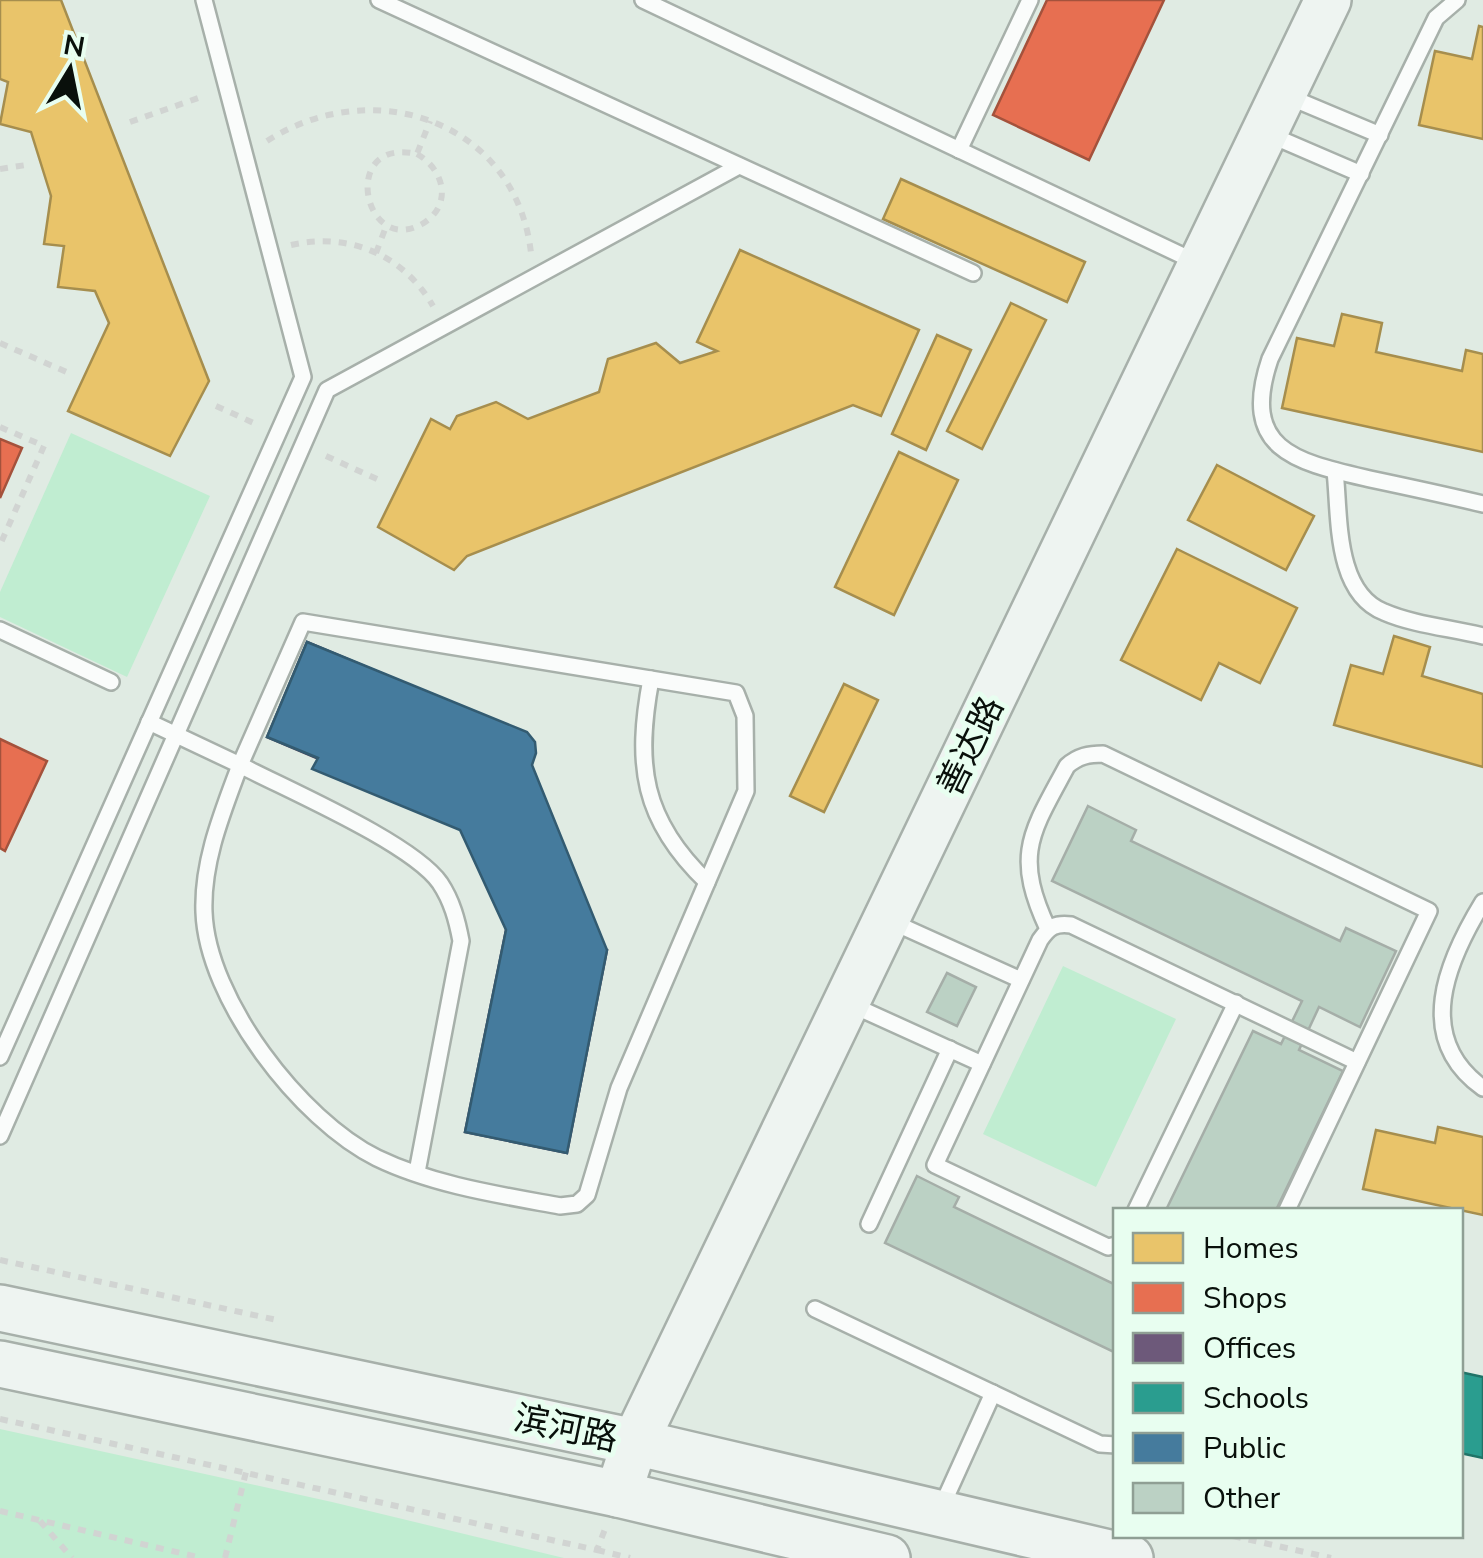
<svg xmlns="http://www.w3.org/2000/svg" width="1483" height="1558" font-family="'Nunito Sans','Noto Sans SC',sans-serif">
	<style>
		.green { fill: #c0edd1 }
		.homes { fill: #e9c46a; stroke: #a68e4e; stroke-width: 2.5 }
		.shops { fill: #e76f51; stroke: #a4523c; stroke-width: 2.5 }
		.offices { fill: #6d597a; stroke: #4f4359; stroke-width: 2.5 }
		.schools { fill: #2a9d8f; stroke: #207367; stroke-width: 2.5 }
		.public { fill: #457b9d; stroke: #335b71; stroke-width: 2.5 }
		.building { fill: #bbd1c4; stroke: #a5aea8; stroke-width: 2.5 }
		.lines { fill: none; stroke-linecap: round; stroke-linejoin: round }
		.lane-casing { stroke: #a7b0aa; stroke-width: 20 }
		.secondary-casing { stroke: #a7b0aa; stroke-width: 50 }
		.path { stroke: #d1d4d2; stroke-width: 6; stroke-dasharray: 8 8; stroke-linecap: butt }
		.lane { stroke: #fafcfb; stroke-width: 15 }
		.secondary { stroke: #eef4f1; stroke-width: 45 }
		.labels { text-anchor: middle; stroke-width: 10; stroke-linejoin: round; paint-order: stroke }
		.street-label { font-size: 35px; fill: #09100b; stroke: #e8fef0 }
	</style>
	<rect width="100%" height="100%" fill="#e0ebe3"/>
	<g class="green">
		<polygon points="71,433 210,496 127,677 0,617 0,592"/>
		<polygon points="1063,966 1176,1019 1096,1187 983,1134"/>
		<polygon points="0,1429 332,1502 564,1558 0,1558"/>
	</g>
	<g class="homes">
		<polygon points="0,0 61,0 209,381 170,456 68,411 109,323 95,291 58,287 64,246 44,244 51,196 31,132 0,124 8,82 0,79"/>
		<polygon points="1479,26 1483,27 1483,139 1419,125 1435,51 1472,59"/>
		<polygon points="901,179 1085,262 1067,302 883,219"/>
		<polygon points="740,250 919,330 881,416 853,405 467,556 454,570 378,527 431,419 450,429 457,416 496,402 528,419 599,392 608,359 656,343 680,363 717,351 697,342"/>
		<polygon points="1011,303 1046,320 982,449 947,431"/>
		<polygon points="1342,314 1382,323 1376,352 1462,371 1466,350 1483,354 1483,452 1282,408 1297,338 1334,346"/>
		<polygon points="937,335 971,350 926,450 892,434"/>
		<polygon points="899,452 958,480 894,615 835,587"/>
		<polygon points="1217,465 1314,516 1286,570 1188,520"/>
		<polygon points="1177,549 1297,608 1260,683 1219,663 1201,700 1121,660"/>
		<polygon points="1394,636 1430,647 1422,676 1483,694 1483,767 1334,725 1351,665 1383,674"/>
		<polygon points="844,684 878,700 824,812 790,796"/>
		<polygon points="1438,1127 1483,1137 1483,1215 1363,1189 1376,1130 1435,1143"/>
	</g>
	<g class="shops">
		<polygon points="1047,0 1164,0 1089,160 993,115"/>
		<polygon points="0,439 22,448 0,498"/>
		<polygon points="0,739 47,761 5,851 0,848"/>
	</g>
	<g class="offices">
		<polygon points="307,642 502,724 462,820 267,737"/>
		<polygon points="506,930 607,950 567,1153 465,1132"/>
	</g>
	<polygon class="schools" points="1460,1372 1483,1377 1483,1458 1460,1453"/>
	<polygon class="public" points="307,642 527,732 535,742 536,753 532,765 607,950 567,1153 465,1132 506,930 460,830 312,769 318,758 267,737"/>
	<g class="building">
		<polygon points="1088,806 1136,830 1131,841 1340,941 1346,928 1396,951 1360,1027 1319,1007 1299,1050 1343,1071 1276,1210 1166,1210 1253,1031 1281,1044 1302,1001 1052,881"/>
		<polygon points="947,973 976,987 957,1026 927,1012"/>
		<polygon points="917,1176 959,1197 954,1207 1116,1285 1116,1353 885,1243"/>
	</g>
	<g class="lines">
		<defs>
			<g id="lane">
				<polyline points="379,0 973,273"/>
				<polyline points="643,0 1198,263"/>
				<path d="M1457,0L1436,18L1270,359C1239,451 1297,462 1370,479C1408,487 1445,495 1483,504"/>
				<polyline points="1287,96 1380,135"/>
				<polyline points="1268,134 1361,174"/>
				<polyline points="959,150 1030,0"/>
				<path d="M1335,471C1340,515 1334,592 1384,612C1414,625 1451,628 1483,636"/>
				<polyline points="0,630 111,682"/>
				<path d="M651,679C635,764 642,820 707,882"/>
				<path d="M149,722L240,765C223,811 202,861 204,912C207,999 300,1120 377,1158C433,1185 500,1195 560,1206L577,1204L587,1195L619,1088L746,791L745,716L736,693L303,622L240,765C288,790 412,843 440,883C452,901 457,920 461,941L417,1172"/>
				<path d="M1483,902C1447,961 1413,1038 1483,1088"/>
				<polyline points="888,920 1021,980"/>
				<path d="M1048,929C1013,854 1031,833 1067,766C1078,756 1089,754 1103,754L1429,911L1287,1210"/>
				<polyline points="850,1004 982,1064"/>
				<polyline points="0,1057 303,377 204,0"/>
				<polyline points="0,1136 327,390 739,166"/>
				<polyline points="1136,1210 1236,1003"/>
				<polyline points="869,1224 950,1049"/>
				<path d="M1116,1245L1108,1247L935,1165L1040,940C1049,927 1055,923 1071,925L1357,1062"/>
				<polyline points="815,1309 1100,1444 1116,1445"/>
				<polyline points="941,1508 993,1393"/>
			</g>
			<g id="secondary">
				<polyline points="0,1308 635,1442 1130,1558"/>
				<polyline points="0,1364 618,1494 887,1558"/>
				<polyline points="618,1494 635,1442 1328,0"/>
			</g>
		</defs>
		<use href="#lane" class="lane-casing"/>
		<use href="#secondary" class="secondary-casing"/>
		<g class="path">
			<polyline points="130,122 204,96"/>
			<path d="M267,141C373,73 516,121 531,253"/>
			<path d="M417,154C445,170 453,206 422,224C363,257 339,136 417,154L430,121"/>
			<polyline points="0,169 26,165"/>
			<path d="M291,245C348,232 403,254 433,306"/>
			<polyline points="376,253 387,224"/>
			<polyline points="0,343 71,374"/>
			<polyline points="216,406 256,424"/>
			<polyline points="0,427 44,446 0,545"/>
			<polyline points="326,456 379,480"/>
			<polyline points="0,1260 277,1320"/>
			<polyline points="0,1419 597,1550 605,1529"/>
			<polyline points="0,1511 202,1558"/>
			<polyline points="40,1521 72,1558"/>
			<polyline points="1233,1536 1331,1558"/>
			<polyline points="597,1550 630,1558"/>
			<polyline points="225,1558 246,1472"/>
		</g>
		<use href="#lane" class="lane"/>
		<use href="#secondary" class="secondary"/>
	</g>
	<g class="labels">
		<g class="street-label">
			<text transform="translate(970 746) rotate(-64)" y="12">善达路</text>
			<text transform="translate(566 1428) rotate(12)" y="12">滨河路</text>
		</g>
	</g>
	<rect x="1113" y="1208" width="350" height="330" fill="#e8fef0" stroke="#8f9f94" stroke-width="2.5"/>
	<rect x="1133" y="1233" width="50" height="30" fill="#e9c46a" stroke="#8f9f94" stroke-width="2.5"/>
	<text x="1203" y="1258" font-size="30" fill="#09100b">Homes</text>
	<rect x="1133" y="1283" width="50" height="30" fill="#e76f51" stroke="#8f9f94" stroke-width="2.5"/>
	<text x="1203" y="1308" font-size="30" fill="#09100b">Shops</text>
	<rect x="1133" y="1333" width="50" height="30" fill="#6d597a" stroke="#8f9f94" stroke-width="2.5"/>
	<text x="1203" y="1358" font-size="30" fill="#09100b">Offices</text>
	<rect x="1133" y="1383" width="50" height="30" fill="#2a9d8f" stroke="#8f9f94" stroke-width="2.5"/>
	<text x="1203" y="1408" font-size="30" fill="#09100b">Schools</text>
	<rect x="1133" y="1433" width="50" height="30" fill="#457b9d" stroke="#8f9f94" stroke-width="2.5"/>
	<text x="1203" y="1458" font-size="30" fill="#09100b">Public</text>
	<rect x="1133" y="1483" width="50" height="30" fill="#bbd1c4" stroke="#8f9f94" stroke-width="2.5"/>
	<text x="1203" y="1508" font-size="30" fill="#09100b">Other</text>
	<g transform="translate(70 70) rotate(10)" stroke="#e8fef0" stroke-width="8" paint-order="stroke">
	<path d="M0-8L18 38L0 25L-18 38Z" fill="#09100b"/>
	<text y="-15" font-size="28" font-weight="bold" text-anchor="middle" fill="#09100b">N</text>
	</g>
</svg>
